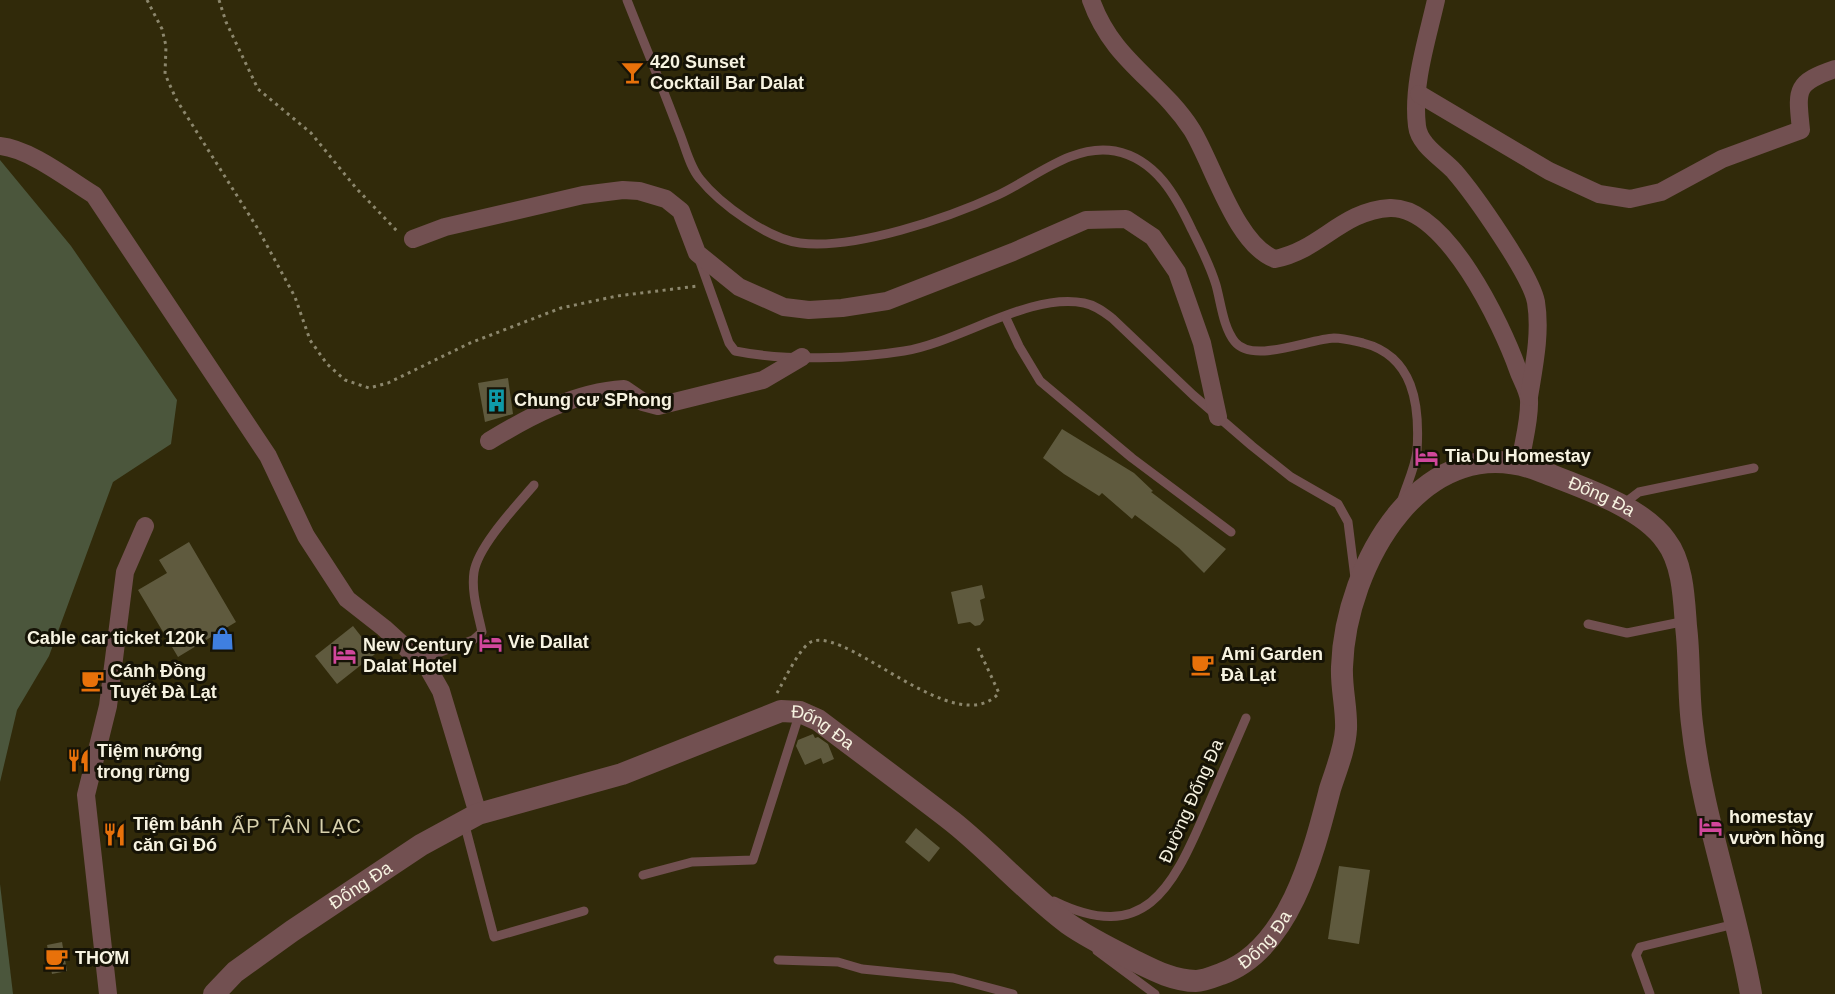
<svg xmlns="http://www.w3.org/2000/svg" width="1835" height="994" font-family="Arial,sans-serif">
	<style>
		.forest { fill: #4b563c }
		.building { fill: #5f5a3e }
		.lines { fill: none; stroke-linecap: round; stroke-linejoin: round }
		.path { stroke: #8c876d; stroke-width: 3; stroke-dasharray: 3 4.5; stroke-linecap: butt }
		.service { stroke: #725051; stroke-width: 9 }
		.minor { stroke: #725051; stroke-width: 18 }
		.tertiary { stroke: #725051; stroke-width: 22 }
		.labels { text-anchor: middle; stroke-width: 6; stroke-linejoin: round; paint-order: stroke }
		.poi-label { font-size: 18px; font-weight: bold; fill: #f7f3e1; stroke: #161306; text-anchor: start }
		.street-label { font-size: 18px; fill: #f7f3e1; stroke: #161306 }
		.neighbourhood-label { font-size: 20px; letter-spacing: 1.5px; fill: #d8d1ad; stroke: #161306 }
	</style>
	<rect width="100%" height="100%" fill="#312a0a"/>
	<g class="forest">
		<polygon points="0,160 71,246 177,400 171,444 113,482 49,656 17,710 0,782"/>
		<polygon points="0,884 13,994 0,994"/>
	</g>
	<g class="building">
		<polygon points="508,378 513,414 485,422 478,383"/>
		<polygon points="1062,429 1134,473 1153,491 1151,492 1226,549 1204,573 1179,548 1135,515 1132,519 1102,493 1099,496 1064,474 1043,458"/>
		<polygon points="189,542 236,622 178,657 138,590 167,573 159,560"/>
		<polygon points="982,585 985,598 980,600 984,620 980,625 975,626 970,622 958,624 951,592"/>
		<polygon points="353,626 375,654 337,684 315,656"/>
		<polygon points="813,734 815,738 818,737 828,744 834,759 823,764 821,758 805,765 796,746 798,740"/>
		<polygon points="916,828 940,848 929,862 905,842"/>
		<polygon points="1339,866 1370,870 1359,944 1328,939"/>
		<polygon points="62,942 67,971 52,974 47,945"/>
	</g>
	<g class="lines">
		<g class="path">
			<polyline points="147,0 162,29 166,46 165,74 176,99 258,229 295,297 310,340 327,364 345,380 369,388 388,383 470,343 561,308 617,296 698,286"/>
			<polyline points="219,0 226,22 258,89 311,133 356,188 398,232"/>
			<path d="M777,693C784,681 801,644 813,641C852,630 956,741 999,693L978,648"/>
		</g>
		<g class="service">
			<path d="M627,0C644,43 662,86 678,129C685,145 689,166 700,179C720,204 768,239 800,243C855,250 948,218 998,195C1033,179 1073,143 1115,151C1156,159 1176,196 1192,230C1201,248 1210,265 1216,285C1221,303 1223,327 1235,342C1253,364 1309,339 1334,338C1344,338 1354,341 1363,343C1414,356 1420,405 1417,451C1415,468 1406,486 1401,503"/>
			<path d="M699,259L729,343L735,351C784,361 855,359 904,351C960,342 1030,292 1084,303C1095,305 1104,312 1112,318L1193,395L1252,446L1291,477L1338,504L1348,522L1355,578"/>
			<polyline points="1006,318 1019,346 1040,381 1132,458 1231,532"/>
			<polyline points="1622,505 1639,492 1754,468"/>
			<polyline points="1588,624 1627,633 1686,621"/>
			<path d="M419,660L473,640L482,632C478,613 471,592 474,572C478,546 517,505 534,485"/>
			<polyline points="464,822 494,937 584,911"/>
			<polyline points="643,875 692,862 753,860 800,712"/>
			<path d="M1054,901C1144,945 1172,889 1204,815C1218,783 1232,751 1246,718"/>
			<polyline points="1097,951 1155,994"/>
			<polyline points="778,960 838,962 862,969 953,978 1013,994"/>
			<polyline points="1650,994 1636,955 1640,947 1735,924"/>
		</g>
		<g class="minor">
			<path d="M1091,0C1113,62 1160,80 1192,130C1213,164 1236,245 1275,259C1321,250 1341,211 1390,208C1446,206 1502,325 1518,370C1521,379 1528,390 1529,400C1530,420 1523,443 1520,463"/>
			<path d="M1436,0C1427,40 1412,85 1417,126C1419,145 1442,158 1454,171C1474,194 1531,275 1536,302C1541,333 1534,366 1529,397"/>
			<path d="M1419,94L1549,171L1599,194L1630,199L1661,192L1722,159L1801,130C1797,90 1794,83 1835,69"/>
			<path d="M0,146C30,149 68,179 94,195L268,456L306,536L347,599L384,628L428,668L441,691L478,814"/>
			<polyline points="413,239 445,227 583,195 623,190 639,191 666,199 681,211 697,253 739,287 784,307 809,310 842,308 887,301 1013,252 1086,220 1126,219 1153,237 1177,272 1202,343 1218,417"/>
			<path d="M489,441C530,416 575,392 624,389L643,402L658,406L763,380L802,357"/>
			<polyline points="108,994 86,795 108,706 125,572 145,526"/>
		</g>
		<path class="tertiary" id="s1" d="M214,994L235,972L292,931L421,845L478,814L622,774L781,711L800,712L818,720C863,754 909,788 953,822C993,854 1027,893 1067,923C1088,938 1113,950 1137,962C1155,971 1175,981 1196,981C1204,981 1213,977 1221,974C1290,950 1314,851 1330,789C1336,770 1345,749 1346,729C1347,709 1341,688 1342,667C1345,565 1424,423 1543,472C1581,487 1643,507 1666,541C1683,563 1684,599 1686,626C1690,659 1688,692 1692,724C1702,816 1735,903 1751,994"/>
	</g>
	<defs>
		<symbol id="bar-bare" viewBox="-9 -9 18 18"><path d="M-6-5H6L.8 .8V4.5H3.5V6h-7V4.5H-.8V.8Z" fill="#e8710a" stroke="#161306" stroke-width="2.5" paint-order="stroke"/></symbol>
		<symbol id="building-bare" viewBox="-9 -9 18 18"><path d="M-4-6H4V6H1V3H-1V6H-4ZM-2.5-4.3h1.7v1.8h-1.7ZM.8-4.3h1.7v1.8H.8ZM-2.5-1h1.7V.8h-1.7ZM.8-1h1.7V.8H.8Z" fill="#0f9aa8" stroke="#161306" stroke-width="2.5" paint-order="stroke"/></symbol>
		<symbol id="hotel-bare" viewBox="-9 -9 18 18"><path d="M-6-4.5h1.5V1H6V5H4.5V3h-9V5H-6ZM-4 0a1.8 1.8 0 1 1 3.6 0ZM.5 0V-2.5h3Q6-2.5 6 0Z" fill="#d1479c" stroke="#161306" stroke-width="2.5" paint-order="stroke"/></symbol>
		<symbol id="shop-bare" viewBox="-9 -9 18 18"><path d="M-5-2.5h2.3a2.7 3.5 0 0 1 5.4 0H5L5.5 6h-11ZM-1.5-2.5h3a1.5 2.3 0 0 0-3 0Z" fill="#3f7fe0" stroke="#161306" stroke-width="2.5" paint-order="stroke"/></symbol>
		<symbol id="cafe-bare" viewBox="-9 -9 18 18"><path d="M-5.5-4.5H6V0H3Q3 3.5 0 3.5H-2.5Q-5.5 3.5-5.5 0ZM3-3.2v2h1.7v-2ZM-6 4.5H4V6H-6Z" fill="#e8710a" stroke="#161306" stroke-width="2.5" paint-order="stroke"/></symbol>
		<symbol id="restaurant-bare" viewBox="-9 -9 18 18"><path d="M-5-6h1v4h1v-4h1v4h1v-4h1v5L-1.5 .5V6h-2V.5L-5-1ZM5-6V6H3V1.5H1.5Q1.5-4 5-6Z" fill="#e8710a" stroke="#161306" stroke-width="2.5" paint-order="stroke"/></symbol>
	</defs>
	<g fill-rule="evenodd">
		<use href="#bar-bare" x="616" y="56" width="33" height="33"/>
		<use href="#building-bare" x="480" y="384" width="33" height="33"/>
		<use href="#hotel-bare" x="1410" y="440" width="33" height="33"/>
		<use href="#shop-bare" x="206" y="622" width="33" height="33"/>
		<use href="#hotel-bare" x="474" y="626" width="33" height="33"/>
		<use href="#hotel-bare" x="328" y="638" width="33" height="33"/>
		<use href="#cafe-bare" x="1186" y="648" width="33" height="33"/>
		<use href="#cafe-bare" x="76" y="664" width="33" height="33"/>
		<use href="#restaurant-bare" x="62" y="744" width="33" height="33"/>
		<use href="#hotel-bare" x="1694" y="810" width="33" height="33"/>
		<use href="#restaurant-bare" x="98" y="818" width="33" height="33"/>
		<use href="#cafe-bare" x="40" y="942" width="33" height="33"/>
	</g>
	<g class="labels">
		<g class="poi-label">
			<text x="650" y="68">420 Sunset<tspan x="650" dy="21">Cocktail Bar Dalat</tspan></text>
			<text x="514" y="406">Chung cư SPhong</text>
			<text x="1445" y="462">Tia Du Homestay</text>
			<text x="205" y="644" text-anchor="end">Cable car ticket 120k</text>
			<text x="508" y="648">Vie Dallat</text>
			<text x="363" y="651">New Century<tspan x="363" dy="21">Dalat Hotel</tspan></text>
			<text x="1221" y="660">Ami Garden<tspan x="1221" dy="21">Đà Lạt</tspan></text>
			<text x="110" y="677">Cánh Đồng<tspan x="110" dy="21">Tuyết Đà Lạt</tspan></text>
			<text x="97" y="757">Tiệm nướng<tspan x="97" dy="21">trong rừng</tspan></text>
			<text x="1729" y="823">homestay<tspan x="1729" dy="21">vườn hồng</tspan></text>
			<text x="133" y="830">Tiệm bánh<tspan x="133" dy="21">căn Gì Đó</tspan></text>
			<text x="75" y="964">THƠM</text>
		</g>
		<g class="street-label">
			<text dy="6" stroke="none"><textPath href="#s1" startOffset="1910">Đống Đa</textPath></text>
			<text dy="6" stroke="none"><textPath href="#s1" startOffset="687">Đống Đa</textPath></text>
			<text transform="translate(1191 801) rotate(-66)" y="6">Đường Đống Đa</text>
			<text dy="6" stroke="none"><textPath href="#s1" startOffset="183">Đống Đa</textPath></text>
			<text dy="6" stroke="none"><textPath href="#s1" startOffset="1227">Đống Đa</textPath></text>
		</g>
		<g class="neighbourhood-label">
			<text x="297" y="833">ẤP TÂN LẠC</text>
		</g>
	</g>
</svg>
